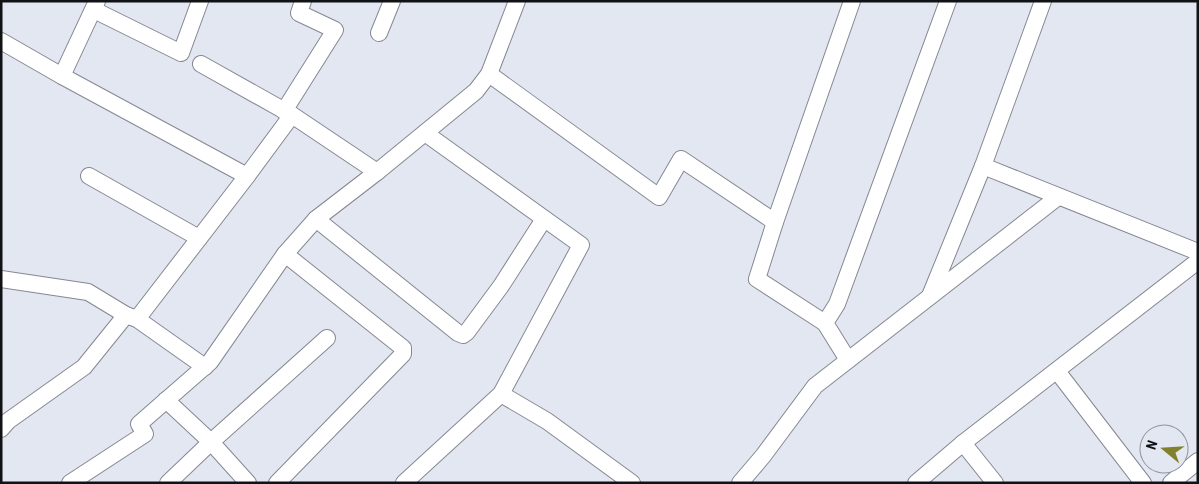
<svg xmlns="http://www.w3.org/2000/svg" width="1199" height="484" font-family="'Roboto Condensed',sans-serif">
	<style>
		.lines { fill: none; stroke-linecap: round; stroke-linejoin: round }
		.street-casing { stroke: #858891; stroke-width: 18 }
		.street { stroke: #fff; stroke-width: 16 }
	</style>
	<rect width="100%" height="100%" fill="#e3e7f2"/>
	<g class="lines">
		<defs>
			<g id="street">
				<polyline points="1043,1 983,166 1198,252"/>
				<polyline points="94,10 181,53 200,1"/>
				<polyline points="379,33 392,1"/>
				<polyline points="1,41 62,76 247,176"/>
				<polyline points="201,64 292,115"/>
				<polyline points="489,74 659,197 681,159 775,222 757,279 825,323"/>
				<polyline points="62,76 97,1"/>
				<polyline points="284,111 335,30 299,13 303,1"/>
				<polyline points="89,176 199,238"/>
				<polyline points="316,219 458,333 463,335 467,332 501,286 544,219"/>
				<polyline points="775,222 852,1"/>
				<polyline points="1,279 88,292 126,315 137,319 205,367"/>
				<polyline points="930,296 983,166"/>
				<polyline points="137,319 247,176 292,115 377,172 476,91 489,74 517,1"/>
				<polyline points="848,360 825,323 837,304 948,1"/>
				<polyline points="1057,371 1143,483"/>
				<polyline points="501,394 547,421 632,483"/>
				<polyline points="166,400 211,442 248,483"/>
				<polyline points="1,429 8,421 84,367 126,315"/>
				<polyline points="963,443 995,483"/>
				<polyline points="70,483 145,434 139,424 210,362 285,254 316,219 377,172"/>
				<polyline points="168,483 211,442 327,338"/>
				<polyline points="277,483 403,354 403,348 285,254"/>
				<polyline points="404,483 501,394 581,245 425,133"/>
				<polyline points="740,483 763,456 815,386 1058,197"/>
				<polyline points="916,483 963,443 1198,261"/>
				<polyline points="1171,483 1198,461"/>
			</g>
		</defs>
		<use href="#street" class="street-casing"/>
		<use href="#street" class="street"/>
	</g>
	<rect width="1199" height="484" fill="none" stroke="#111216" stroke-width="5"/>
	<g transform="translate(1164 449) rotate(288)"><circle r="24" fill="#e3e7f2" stroke="#8f929a"/>
	<path d="M0-4L9 19L0 12L-9 19Z" fill="#81812b"/>
	<text y="-8" font-size="14" font-weight="bold" text-anchor="middle" fill="#111216">N</text>
	</g>
</svg>
